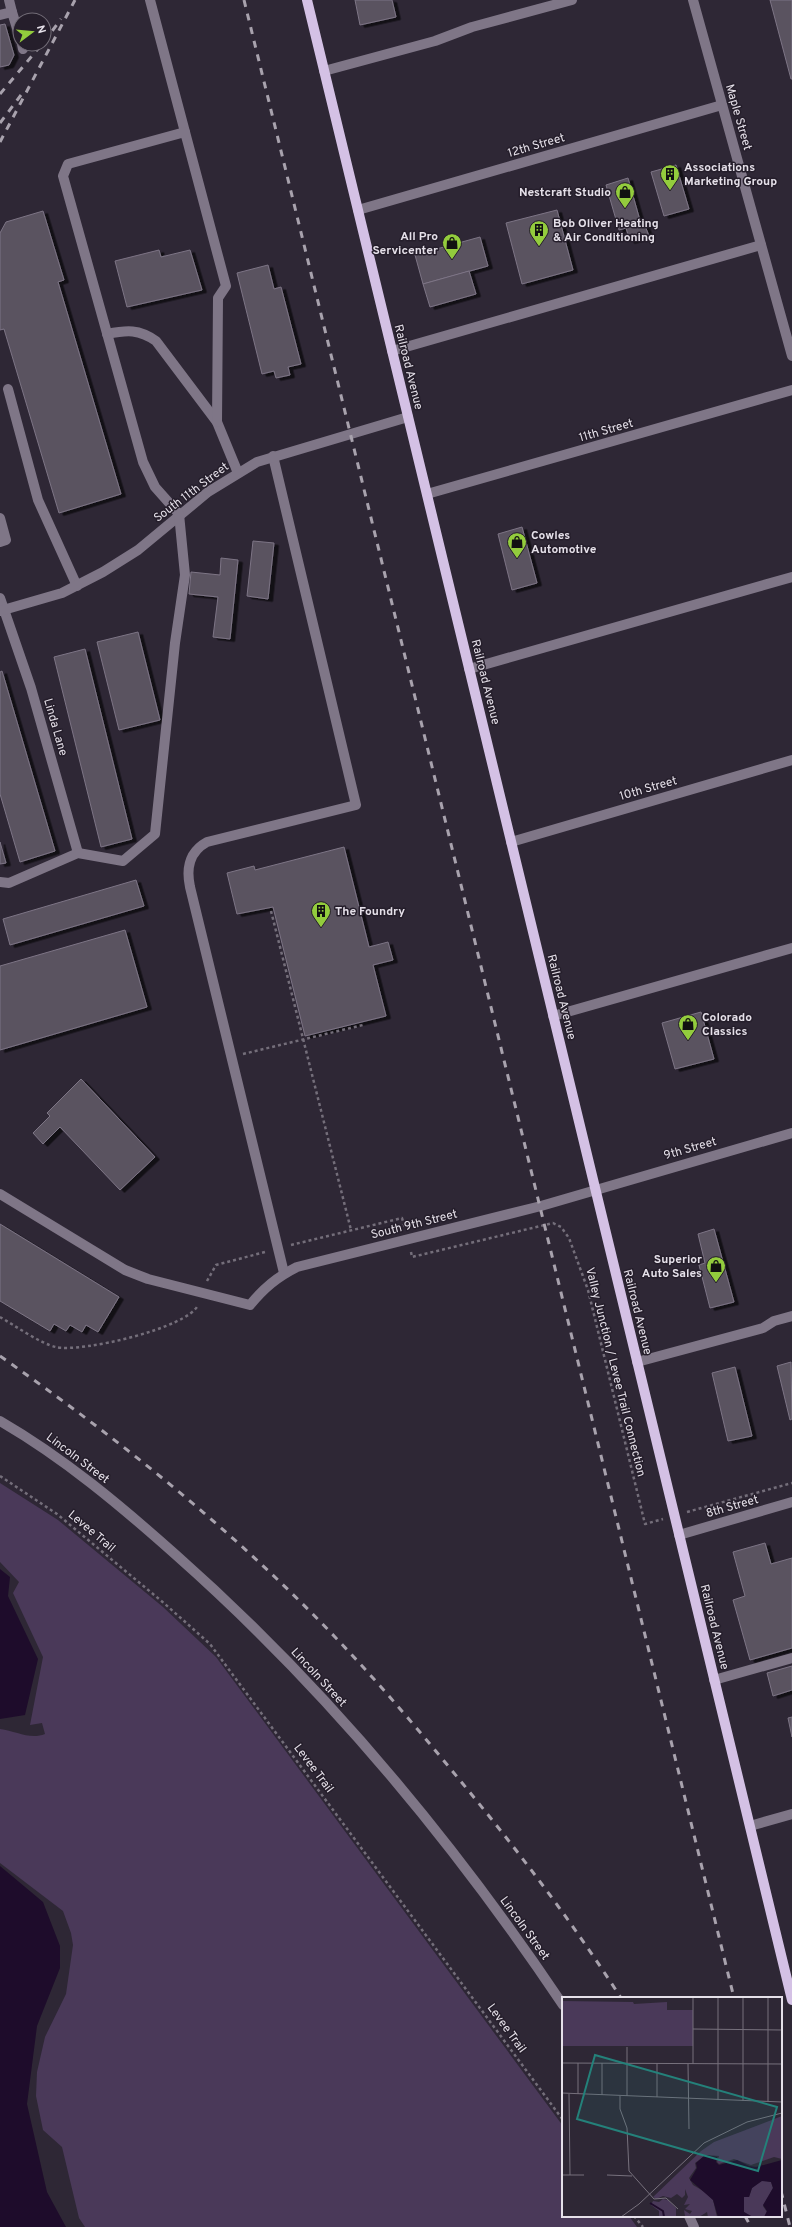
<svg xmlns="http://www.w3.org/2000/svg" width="792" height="2227" font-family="Overpass,sans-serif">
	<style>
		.green { fill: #4a3959 }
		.water { fill: #1e0c2b }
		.building { fill: #5a5261; stroke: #7d7585; filter: url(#shadow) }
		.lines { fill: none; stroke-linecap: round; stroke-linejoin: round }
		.path { stroke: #746e7a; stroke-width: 2.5; stroke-dasharray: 3 3; stroke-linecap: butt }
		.minor { stroke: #7f7687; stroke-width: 10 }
		.major { stroke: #d4c1e5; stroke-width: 10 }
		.rail { stroke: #a8a2ad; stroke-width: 3; stroke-dasharray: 7 7; stroke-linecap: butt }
		.labels { text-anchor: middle; stroke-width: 3; stroke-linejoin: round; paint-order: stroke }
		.street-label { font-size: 12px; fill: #e5e0e9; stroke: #251e2b }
		.poi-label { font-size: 12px; font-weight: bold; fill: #e5e0e9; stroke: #251e2b; text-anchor: start }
		.inset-river { fill: none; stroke: #1e0c2b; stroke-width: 2 }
		.inset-road { fill: none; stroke: #77717d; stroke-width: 1 }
		.view { fill: #24817a; fill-opacity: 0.15; stroke: #24817a; stroke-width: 2 }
		.inset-edge { fill: none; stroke: #e5e0e9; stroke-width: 2 }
	</style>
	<defs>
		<filter id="shadow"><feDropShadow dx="4.5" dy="2.5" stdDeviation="0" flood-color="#0009"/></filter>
	</defs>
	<rect width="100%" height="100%" fill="#2e2735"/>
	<path class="green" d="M0,1483L58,1520L163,1607L216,1657L563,2126V2216H629L637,2227H85L79,2218L62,2147L43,2130L36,2096L37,2072L45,2037L66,1994L73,1945L71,1933L63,1911L0,1863V1729C16,1731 30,1740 45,1734L42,1723L30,1725L43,1657L13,1593L19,1582L0,1562Z"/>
	<g class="water">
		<polygon points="0,1569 10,1577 8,1596 38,1659 25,1715 0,1719"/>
		<polygon points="0,1866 43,1902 60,1946 60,1968 37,2026 27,2104 47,2192 66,2227 0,2227"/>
	</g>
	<g class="building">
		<polygon points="355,0 392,0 396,17 360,25"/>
		<polygon points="770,0 792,0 792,79 791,79"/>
		<polygon points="5,24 14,55 9,65 0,67 0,25"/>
		<polygon points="676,165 689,209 664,216 651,172"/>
		<polygon points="628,178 641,224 644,223 649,236 630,241 626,228 619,230 606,185"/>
		<polygon points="557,210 573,270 522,284 506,223"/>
		<polygon points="43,211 64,280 58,282 121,494 59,513 4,329 0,330 0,233 6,222"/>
		<polygon points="480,237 488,266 423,284 415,255"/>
		<polygon points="159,250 161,257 190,250 202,290 127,307 115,261"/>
		<polygon points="268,265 274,289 281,287 301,364 288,367 290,375 276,378 274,371 262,374 237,273"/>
		<polygon points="469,271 476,294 430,307 423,284"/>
		<polygon points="522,527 537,583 512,590 498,534"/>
		<polygon points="253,541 274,543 268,599 247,596"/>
		<polygon points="221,558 238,560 230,639 213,637 218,597 189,594 191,572 220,575"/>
		<polygon points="138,632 160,720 119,730 97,642"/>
		<polygon points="85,649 132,839 101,847 54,657"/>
		<polygon points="2,671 55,851 20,862 0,794 0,672"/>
		<polygon points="0,842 6,863 0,864"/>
		<polygon points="344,847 369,947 388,942 393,960 373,965 386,1016 305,1036 273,907 237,914 227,873 254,866 255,870"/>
		<polygon points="136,880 144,906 10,945 3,919"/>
		<polygon points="125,930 147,1007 0,1050 0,966"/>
		<polygon points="701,1012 714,1059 675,1069 662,1023"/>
		<polygon points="81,1079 155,1157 120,1190 60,1127 43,1144 33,1133 50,1116 47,1113"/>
		<polygon points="0,1224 119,1297 98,1332 86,1325 82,1332 70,1325 66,1331 54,1324 50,1331 0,1301"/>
		<polygon points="714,1229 734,1302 710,1308 699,1265 705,1263 698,1234"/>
		<polygon points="791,1362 792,1419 790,1420 777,1366"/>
		<polygon points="735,1367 752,1436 728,1441 712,1373"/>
		<polygon points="765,1543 771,1564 792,1558 792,1648 750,1660 733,1600 745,1596 733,1552"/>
		<polygon points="792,1666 792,1690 773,1696 767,1673"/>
		<polygon points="792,1717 792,1737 788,1718"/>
	</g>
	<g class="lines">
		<g class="path">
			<polyline points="271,911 351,1230"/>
			<polyline points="243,1054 363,1025"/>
			<polyline points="291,1245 402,1218 405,1228"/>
			<polyline points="411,1252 412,1257 553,1223 561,1227 569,1238 588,1290 645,1524 663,1519"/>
			<polyline points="207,1281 216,1265 265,1252"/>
			<path d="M0,1317C14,1325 41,1344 56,1347C81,1353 188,1328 198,1305"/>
			<polyline points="0,1476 57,1514 165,1604 210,1644 563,2120"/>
			<polyline points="687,1512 792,1483"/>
			<polyline points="634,2216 643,2227"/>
		</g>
		<g class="minor">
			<polyline points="150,0 185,132"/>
			<polyline points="693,0 792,356"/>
			<polyline points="12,12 20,38"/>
			<polyline points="0,15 12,12 9,0"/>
			<polyline points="22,44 23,49"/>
			<polyline points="324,71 435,41 472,27 572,0"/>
			<polyline points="358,210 722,105"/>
			<path d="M107,334C127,330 139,329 156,341L217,422L238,473"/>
			<polyline points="392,351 761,245"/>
			<polyline points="8,389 38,500 77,586"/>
			<path d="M273,456L356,805L207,842C189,852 186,868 190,887L284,1273"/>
			<polyline points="427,494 792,390"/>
			<polyline points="0,518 6,540 0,542"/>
			<polyline points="0,598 31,688 78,853"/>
			<polyline points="0,611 62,593 103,572 138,550 208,492 257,462 408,417"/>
			<polyline points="469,669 792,577"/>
			<polyline points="511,842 792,760"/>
			<polyline points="0,882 9,883 78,853 123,861 155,834 175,643 185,575 179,514 155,487 143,462 63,176 68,164 185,132 226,286 218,298 217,422"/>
			<polyline points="553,1016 792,948"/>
			<path d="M0,1194L125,1270L148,1279L250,1305C264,1288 277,1277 297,1267L541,1206L792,1133"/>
			<polyline points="637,1362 763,1328 774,1321 792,1316"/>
			<path d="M0,1421C64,1458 121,1506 176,1555C324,1686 453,1841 563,2005"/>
			<polyline points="679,1535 792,1502"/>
			<polyline points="714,1680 792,1658"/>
			<polyline points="750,1826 792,1814"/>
			<polyline points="689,2216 694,2227"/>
		</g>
		<polyline class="major" points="307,0 792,2000"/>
		<g class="rail">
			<polyline points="244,0 734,1998"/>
			<polyline points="44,42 61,19"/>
			<polyline points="0,94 42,44"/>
			<polyline points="0,123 21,95"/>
			<polyline points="0,142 75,0"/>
			<path d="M0,1356C120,1440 234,1531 335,1637C380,1684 422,1734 463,1784C519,1852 573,1923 621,1998"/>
			<polyline points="781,2191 790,2227"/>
			<polyline points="745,2216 751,2227"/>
		</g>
	</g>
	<defs>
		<symbol id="building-pin" viewBox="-11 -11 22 30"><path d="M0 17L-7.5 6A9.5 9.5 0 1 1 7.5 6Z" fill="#93cc3d" stroke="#251e2b"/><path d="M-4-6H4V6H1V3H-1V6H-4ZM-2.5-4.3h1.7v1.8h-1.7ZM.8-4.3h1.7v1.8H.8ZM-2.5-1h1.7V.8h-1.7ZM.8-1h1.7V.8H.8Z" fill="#111"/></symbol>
		<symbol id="shop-pin" viewBox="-11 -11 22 30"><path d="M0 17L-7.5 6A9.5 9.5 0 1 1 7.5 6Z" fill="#93cc3d" stroke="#251e2b"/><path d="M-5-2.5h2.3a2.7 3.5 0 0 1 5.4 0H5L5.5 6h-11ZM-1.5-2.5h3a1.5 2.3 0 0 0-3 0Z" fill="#111"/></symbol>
	</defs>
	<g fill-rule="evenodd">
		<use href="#building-pin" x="659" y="163" width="22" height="30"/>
		<use href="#shop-pin" x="614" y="181" width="22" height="30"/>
		<use href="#building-pin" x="528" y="219" width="22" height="30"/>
		<use href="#shop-pin" x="441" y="232" width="22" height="30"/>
		<use href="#shop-pin" x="506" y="531" width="22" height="30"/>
		<use href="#building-pin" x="310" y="900" width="22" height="30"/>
		<use href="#shop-pin" x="677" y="1013" width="22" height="30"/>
		<use href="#shop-pin" x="705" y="1255" width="22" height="30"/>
	</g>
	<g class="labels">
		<g class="street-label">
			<text transform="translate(739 117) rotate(74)" y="4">Maple Street</text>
			<text transform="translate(536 145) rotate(-16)" y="4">12th Street</text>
			<text transform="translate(409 367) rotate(76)" y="4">Railroad Avenue</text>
			<text transform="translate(606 430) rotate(-16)" y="4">11th Street</text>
			<text transform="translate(191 492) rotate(-37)" y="4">South 11th Street</text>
			<text transform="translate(486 682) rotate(76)" y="4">Railroad Avenue</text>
			<text transform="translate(56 727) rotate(74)" y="4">Linda Lane</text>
			<text transform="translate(648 788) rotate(-16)" y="4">10th Street</text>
			<text transform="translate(562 997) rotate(76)" y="4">Railroad Avenue</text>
			<text transform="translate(690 1148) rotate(-16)" y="4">9th Street</text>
			<text transform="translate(414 1224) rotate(-14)" y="4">South 9th Street</text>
			<text transform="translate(638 1312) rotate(76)" y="4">Railroad Avenue</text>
			<text transform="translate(616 1372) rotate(76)" y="4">Valley Junction / Levee Trail Connection</text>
			<text transform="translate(78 1458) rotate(37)" y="4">Lincoln Street</text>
			<text transform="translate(732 1506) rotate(-16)" y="4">8th Street</text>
			<text transform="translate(92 1531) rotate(40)" y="4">Levee Trail</text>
			<text transform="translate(715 1627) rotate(76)" y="4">Railroad Avenue</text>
			<text transform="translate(319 1677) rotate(47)" y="4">Lincoln Street</text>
			<text transform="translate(314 1768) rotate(53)" y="4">Levee Trail</text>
			<text transform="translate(525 1928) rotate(54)" y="4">Lincoln Street</text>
			<text transform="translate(507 2028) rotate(54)" y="4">Levee Trail</text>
		</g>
		<g class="poi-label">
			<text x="684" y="171">Associations<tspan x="684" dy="14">Marketing Group</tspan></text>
			<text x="611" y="196" text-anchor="end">Nestcraft Studio</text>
			<text x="553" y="227">Bob Oliver Heating<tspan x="553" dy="14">&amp; Air Conditioning</tspan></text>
			<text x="438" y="240" text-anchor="end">All Pro<tspan x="438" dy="14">Servicenter</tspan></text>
			<text x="531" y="539">Cowles<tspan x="531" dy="14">Automotive</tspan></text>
			<text x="335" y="915">The Foundry</text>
			<text x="702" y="1021">Colorado<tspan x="702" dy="14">Classics</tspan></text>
			<text x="702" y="1263" text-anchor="end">Superior<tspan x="702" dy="14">Auto Sales</tspan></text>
		</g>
	</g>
	<g transform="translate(562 1997)">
		<rect width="220" height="220" fill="#2e2735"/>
		<path d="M0,4L71,5L72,7L105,5V13H131V49H0ZM220,119V162L212,160L189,168L172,162L157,167L155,165L157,159L144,158L133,166L134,171L127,181L131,188L143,195L151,203L155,220H146L145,215L137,220L123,219L122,213L128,217L130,214L123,212L128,207L122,208L126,200L123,192V198L120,201L115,197L109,201L101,199L94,202L91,200L139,154L152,145ZM200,183L209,185L211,191L201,209L205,215L202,220L188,219L182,215V200H187L190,191ZM101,202L106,203L114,211V220H97V214L89,208L91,204L97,205Z" fill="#4a3959"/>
		<path d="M143,158L155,160L154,165L157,168L175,163L187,169L194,170L220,163V220H202L205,214L201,208L211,191L209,185L200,184L190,191L187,200H182V215L191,220H156L151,203L128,183L135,171L134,166Z" fill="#1e0c2b"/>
		<path class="inset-river" d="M88,206L101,214L102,220"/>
		<path class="inset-road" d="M131,32L220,33M65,50V99M0,66L220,67M95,66V100M126,67L127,132M131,67V0M0,96L220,105M7,97L8,178M16,97V66M40,98V66M58,99V112L65,131L67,174L92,202L104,201L116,212M156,103V0M181,104V0M206,105V0M0,178H22M45,178L70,179M59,220L77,207L142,146L185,125L220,116"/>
		<path class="view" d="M33,58L215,110L196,174L15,122Z"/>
		<rect width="220" height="220" class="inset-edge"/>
	</g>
	<g transform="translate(32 32) rotate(74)"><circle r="19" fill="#251e2b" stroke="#726c77"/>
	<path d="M0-3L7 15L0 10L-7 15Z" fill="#93cc3d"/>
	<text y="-6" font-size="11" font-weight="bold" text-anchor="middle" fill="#e5e0e9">N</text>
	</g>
</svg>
